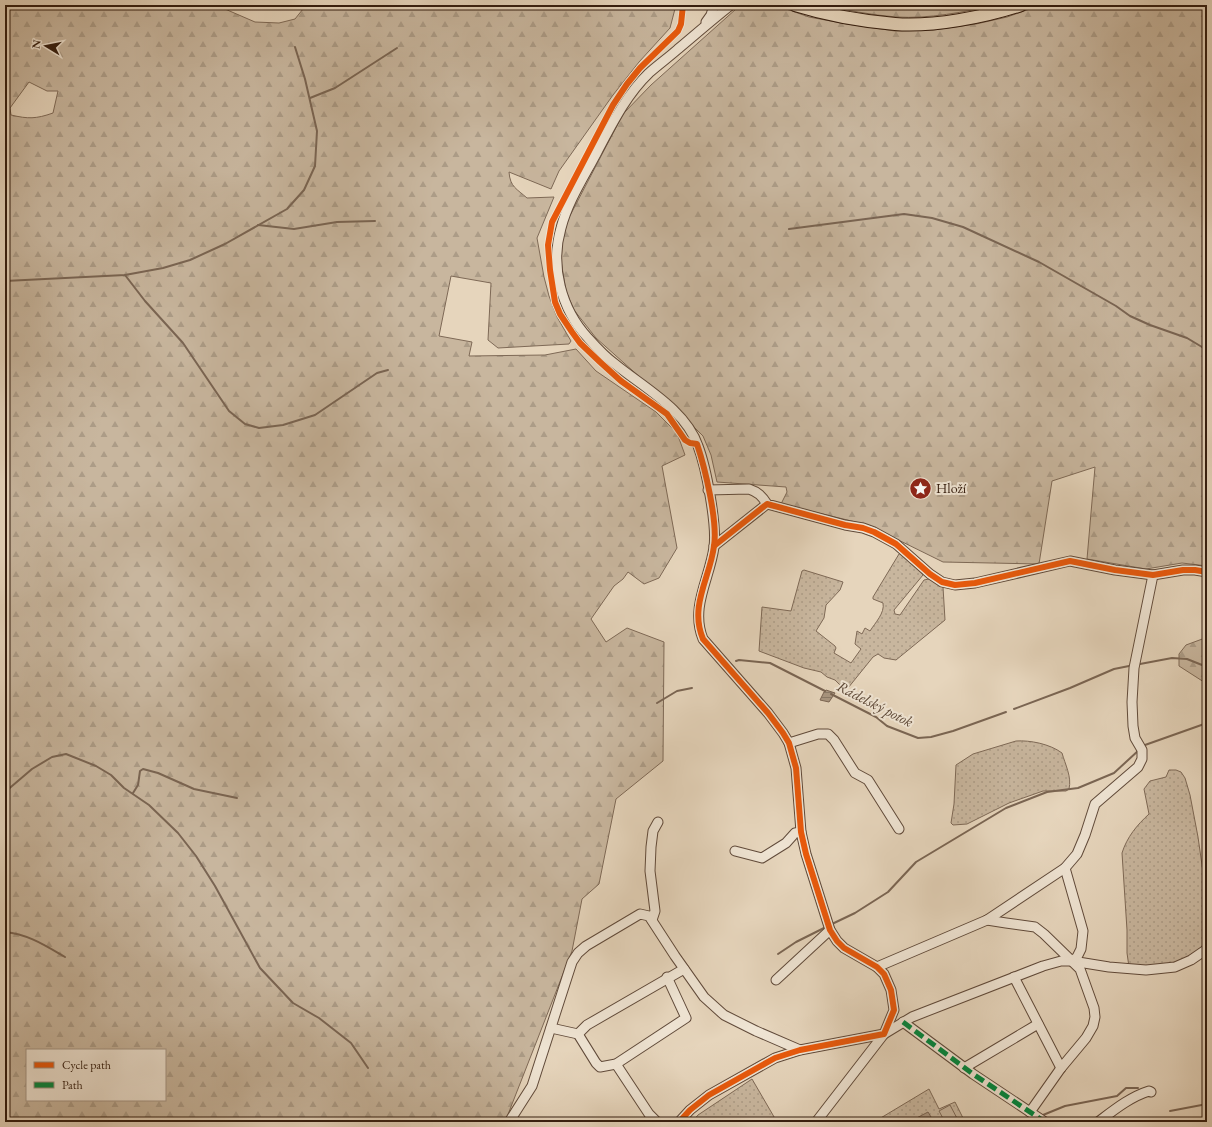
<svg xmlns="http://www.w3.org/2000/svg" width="1212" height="1127" font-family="'EB Garamond',serif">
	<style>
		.grass { fill: url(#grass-dots); stroke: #7e6956 }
		.forest { fill: url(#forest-firs); stroke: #7e6956; fill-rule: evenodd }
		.pitch { fill: #c8b69e; stroke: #7e6956 }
		.water { fill: url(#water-rules); stroke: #7a6553 }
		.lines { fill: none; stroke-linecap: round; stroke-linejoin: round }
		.stream { stroke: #7a6553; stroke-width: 2 }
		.minor-casing { stroke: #604a3a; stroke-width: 11 }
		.major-casing { stroke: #331c0e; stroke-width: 14 }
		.minor { stroke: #efe4d3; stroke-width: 9 }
		.major { stroke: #e6d5bc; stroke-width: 12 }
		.quiet { stroke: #00873e; stroke-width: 5; stroke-dasharray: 10 5; stroke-linecap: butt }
		.cycleway-casing { stroke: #efe4d3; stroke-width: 8 }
		.cycleway { stroke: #e8590c; stroke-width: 6 }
		.labels { text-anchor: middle; stroke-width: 4; stroke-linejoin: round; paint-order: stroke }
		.poi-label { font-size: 14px; fill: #331c0e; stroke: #efe4d3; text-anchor: start }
		.water-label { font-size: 15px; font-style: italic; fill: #5c4736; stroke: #efe4d3 }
	</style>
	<defs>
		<pattern id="grass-dots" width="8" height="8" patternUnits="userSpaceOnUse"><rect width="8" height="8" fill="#c8b69e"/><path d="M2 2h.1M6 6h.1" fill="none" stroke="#ac9c87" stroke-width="1.8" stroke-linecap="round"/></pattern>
		<pattern id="forest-firs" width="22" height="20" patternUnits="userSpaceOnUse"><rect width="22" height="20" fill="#c8b69e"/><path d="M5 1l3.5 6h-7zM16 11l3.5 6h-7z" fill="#ac9c87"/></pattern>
		<pattern id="water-rules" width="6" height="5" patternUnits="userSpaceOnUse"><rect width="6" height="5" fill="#a99681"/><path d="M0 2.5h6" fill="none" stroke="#8a7a68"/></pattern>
	</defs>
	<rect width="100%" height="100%" fill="#e6d5bc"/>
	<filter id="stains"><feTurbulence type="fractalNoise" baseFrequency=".005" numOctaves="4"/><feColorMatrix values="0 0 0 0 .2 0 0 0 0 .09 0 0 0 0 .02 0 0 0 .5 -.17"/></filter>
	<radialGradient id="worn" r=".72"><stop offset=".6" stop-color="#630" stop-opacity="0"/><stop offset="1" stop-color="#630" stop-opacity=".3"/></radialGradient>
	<g class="grass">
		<path d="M901,553L920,570L923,575L894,610L895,614L900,615L924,580L929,579L943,587L945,620L896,660L884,658L878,654L873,657L848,688L842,687L835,680L827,677L821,672L804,668L759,651L762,607L791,611L802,571L804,570L843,582L840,590L826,605L824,618L816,631L835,646L836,648L834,653L851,663L861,649L855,644L857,631L862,634L865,628L870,631C875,623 885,613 883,603L873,599V597L899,554Z"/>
		<path d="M1016,741C1030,740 1050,744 1062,753C1065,764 1072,777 1069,789L1066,791H1043L1009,803L967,824L953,825L951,823L954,804L956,765L973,754Z"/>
		<path d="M1169,770H1176L1181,772L1185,778L1190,795L1198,837L1207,900V943C1177,967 1165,965 1129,967L1127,953V930L1122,853C1127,837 1137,825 1149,814L1144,789L1150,781L1166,777Z"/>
		<polygon points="752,1079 777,1122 692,1122 698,1115"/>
		<polygon points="929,1089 939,1109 955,1102 965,1122 874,1122"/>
	</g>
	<g class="forest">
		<path d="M5,5H224L225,9L255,22L279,23L295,19L303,9V5H676L670,28L639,62L613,95L559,171L551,189L509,172C510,187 517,189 527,198L554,197L537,238L544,277L549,296L557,317L571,341L569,344L498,348L488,340L491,283L451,276L439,336L472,342L469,356L545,355L576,349L596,371L656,412L677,433L685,455L662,466L677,548L659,578L644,584L628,572L623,579L614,586L591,619L606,642L627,628L664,642L663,761L616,799L599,884L582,899L572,951L505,1122H5ZM29,82L47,91H58L53,113C36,119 28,119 11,115L10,108ZM27,1050H165V1100H27Z"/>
		<polygon points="743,5 775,5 809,17 847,24 895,31 933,30 976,24 1007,17 1041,5 1207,5 1207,566 1182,563 1146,569 1087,559 1095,467 1052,481 1039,564 943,562 868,525 781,504 787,492 786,487 717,482 711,455 703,436 680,413 596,338 574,310 566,291 561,261 563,229 623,114 651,85 736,9"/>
		<path d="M822,5H997C964,12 929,19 896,17C871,15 846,10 822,5Z"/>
		<polygon points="1205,638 1207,638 1207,684 1179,666 1179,654 1186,645"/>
	</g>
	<polygon class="pitch" points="950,1105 959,1122 945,1122 939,1111"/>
	<g class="water">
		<polygon points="826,690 835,693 829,702 820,700 824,692"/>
		<polygon points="928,1112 934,1122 909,1122"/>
	</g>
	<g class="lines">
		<g class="stream">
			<polyline points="310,98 335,88 397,48"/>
			<polyline points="258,225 294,229 337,222 375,221"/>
			<polyline points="789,229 904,214 932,218 963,227 1039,262 1116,306 1130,316 1150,325 1187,338 1207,350"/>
			<polyline points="125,275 145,301 183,343 229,411 245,424 259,428 283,425 315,415 377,373 388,370"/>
			<polyline points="5,281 125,275 163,268 190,260 225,244 287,209 304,190 315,166 317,131 305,79 295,47"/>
			<polyline points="736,661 739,660 770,663 825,691"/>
			<polyline points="1140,664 1172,658 1187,659 1207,667"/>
			<polyline points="831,694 876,717 887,726 918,738 931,737 953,731 1006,712"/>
			<polyline points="657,703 677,691 692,688"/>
			<polyline points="1014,709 1070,688 1114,669 1129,666"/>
			<polyline points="1142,747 1145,745 1207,723"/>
			<polyline points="5,792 32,769 52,757 66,754 96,766 111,775 124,788 149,805 178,833 196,856 215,886 260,968 293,1003 319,1018 351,1043 368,1068"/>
			<polyline points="133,793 138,785 140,771 143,769 158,773 194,789 237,798"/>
			<polyline points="832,924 855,913 888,892 916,862 1006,808 1047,792 1078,788 1114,773 1139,750"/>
			<path d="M5,932C28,934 46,946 65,957"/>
			<polyline points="778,954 796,942 826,927"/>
			<polyline points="1170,1111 1207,1104"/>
			<polyline points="1043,1115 1065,1106 1117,1096 1126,1088 1138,1088"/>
		</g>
		<defs>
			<g id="minor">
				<path d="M731,5C713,19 696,34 678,49C669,57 658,65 649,73C626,95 612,124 597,152C584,177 568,201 561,228C550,266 561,309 588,338C596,347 605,357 615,364C643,387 686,410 698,446C706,467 717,524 714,547C710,578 690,607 703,639L768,713L783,733L789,743L796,768L801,832L806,854L830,930L837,941L844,948L877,967L884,974L891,990L894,1010L884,1034L816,1122"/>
				<polyline points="706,22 711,15 714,5"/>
				<path d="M708,490L749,489C758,492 762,496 767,504L845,525L863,528L874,532L896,544L930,574L942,582L955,585L975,583L1070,561L1115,570L1153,575L1183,570H1195L1207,572"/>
				<polyline points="714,546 767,504"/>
				<polyline points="789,743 818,734 828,734 834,740 855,773 868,780 899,829"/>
				<polyline points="735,851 762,858 786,843 795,833 801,832"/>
				<polyline points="1065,868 1083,931 1081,949 1077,957 1072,961"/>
				<polyline points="652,920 655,911 650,871 651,847 653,831 658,822"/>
				<polyline points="987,920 1006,923 1035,927 1044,934 1080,969 1094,1008 1095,1017 1093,1026 1086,1038 1061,1068 1030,1112"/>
				<polyline points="877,967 987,920 1065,868 1077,854 1085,835 1095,804 1138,767 1142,759 1142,750 1135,738 1133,726 1132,702 1134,668 1153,575"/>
				<polyline points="1014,977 1061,1068"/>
				<polyline points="776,980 830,930"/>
				<polyline points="903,1022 973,1074 1045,1122"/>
				<polyline points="551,1028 578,1034 596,1063 600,1067 616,1064 686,1018 667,977"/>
				<polyline points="578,1034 587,1025 684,969"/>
				<polyline points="616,1064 649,1114 657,1122"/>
				<polyline points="964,1068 1038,1024"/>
				<polyline points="509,1122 532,1086 572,962 578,953 586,946 640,914 649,916 675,956 704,997 724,1015 756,1031 800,1050"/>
				<polyline points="679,1122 690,1110 709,1095 775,1058 800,1050 884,1034 912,1017 1043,966 1061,961 1072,961 1109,967 1146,970 1175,967 1191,960 1207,949"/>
				<path d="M1098,1122C1114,1110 1130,1097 1149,1091L1151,1092"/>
			</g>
			<path id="major" d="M795,5C827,15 861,21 895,24C933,27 985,17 1021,5"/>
		</defs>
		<use href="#minor" class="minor-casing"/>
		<use href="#major" class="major-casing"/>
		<use href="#minor" class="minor"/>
		<use href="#major" class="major"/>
		<polyline class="quiet" points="903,1022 973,1074 1045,1122"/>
		<defs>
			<g id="cycleway">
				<polyline points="714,546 767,504 845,525 863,528 874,532 896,544 930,574 942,582 955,585 975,583 1070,561 1115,570 1153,575 1183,570 1195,570 1207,572"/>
				<path d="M679,1122L690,1110L709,1095L775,1058L800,1050L884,1034L894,1010L891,990L884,974L877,967L844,948L837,941L830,930L806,854L801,832L796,768L789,743L783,733L768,713L703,639C689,606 710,578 714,546C718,522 705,468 697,444L690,443L685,440L667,414L621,381L600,362L580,343L572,332L560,314L555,302L550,270L548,245L552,222L613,105L627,84L640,68L678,31L681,24L683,5"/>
			</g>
		</defs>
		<use href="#cycleway" class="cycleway-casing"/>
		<use href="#cycleway" class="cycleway"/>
	</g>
	<defs>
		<symbol id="sight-disc" viewBox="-11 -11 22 22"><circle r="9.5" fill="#8f2418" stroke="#efe4d3"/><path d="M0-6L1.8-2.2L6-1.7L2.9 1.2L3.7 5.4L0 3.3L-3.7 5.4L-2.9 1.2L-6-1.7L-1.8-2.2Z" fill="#fff"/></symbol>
	</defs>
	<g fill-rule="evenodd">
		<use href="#sight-disc" x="908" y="476" width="25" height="25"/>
	</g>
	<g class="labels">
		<g class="poi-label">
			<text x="936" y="493">Hloží</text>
		</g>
		<g class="water-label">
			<text transform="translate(875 704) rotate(27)" y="5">Rádelský potok</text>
		</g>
	</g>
	<rect width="1212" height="1127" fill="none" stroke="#e6d5bc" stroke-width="20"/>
	<rect x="6" y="6" width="1200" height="1115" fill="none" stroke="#331c0e" stroke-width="2"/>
	<rect x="10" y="10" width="1192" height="1107" fill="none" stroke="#331c0e"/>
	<rect x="26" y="1049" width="140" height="52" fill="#efe4d3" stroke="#a49484"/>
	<rect x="34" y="1062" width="20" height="6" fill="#e8590c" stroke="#a49484"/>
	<text x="62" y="1069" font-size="12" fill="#331c0e">Cycle path</text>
	<rect x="34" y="1082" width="20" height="6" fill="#00873e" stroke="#a49484"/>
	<text x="62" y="1089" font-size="12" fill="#331c0e">Path</text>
	<g transform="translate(46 46) rotate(280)" stroke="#efe4d3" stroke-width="3" paint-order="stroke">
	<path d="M0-3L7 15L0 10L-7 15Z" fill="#331c0e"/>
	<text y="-6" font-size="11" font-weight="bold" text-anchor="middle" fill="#331c0e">N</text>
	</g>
	<rect width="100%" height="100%" filter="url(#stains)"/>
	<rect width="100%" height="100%" fill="url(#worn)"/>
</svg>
